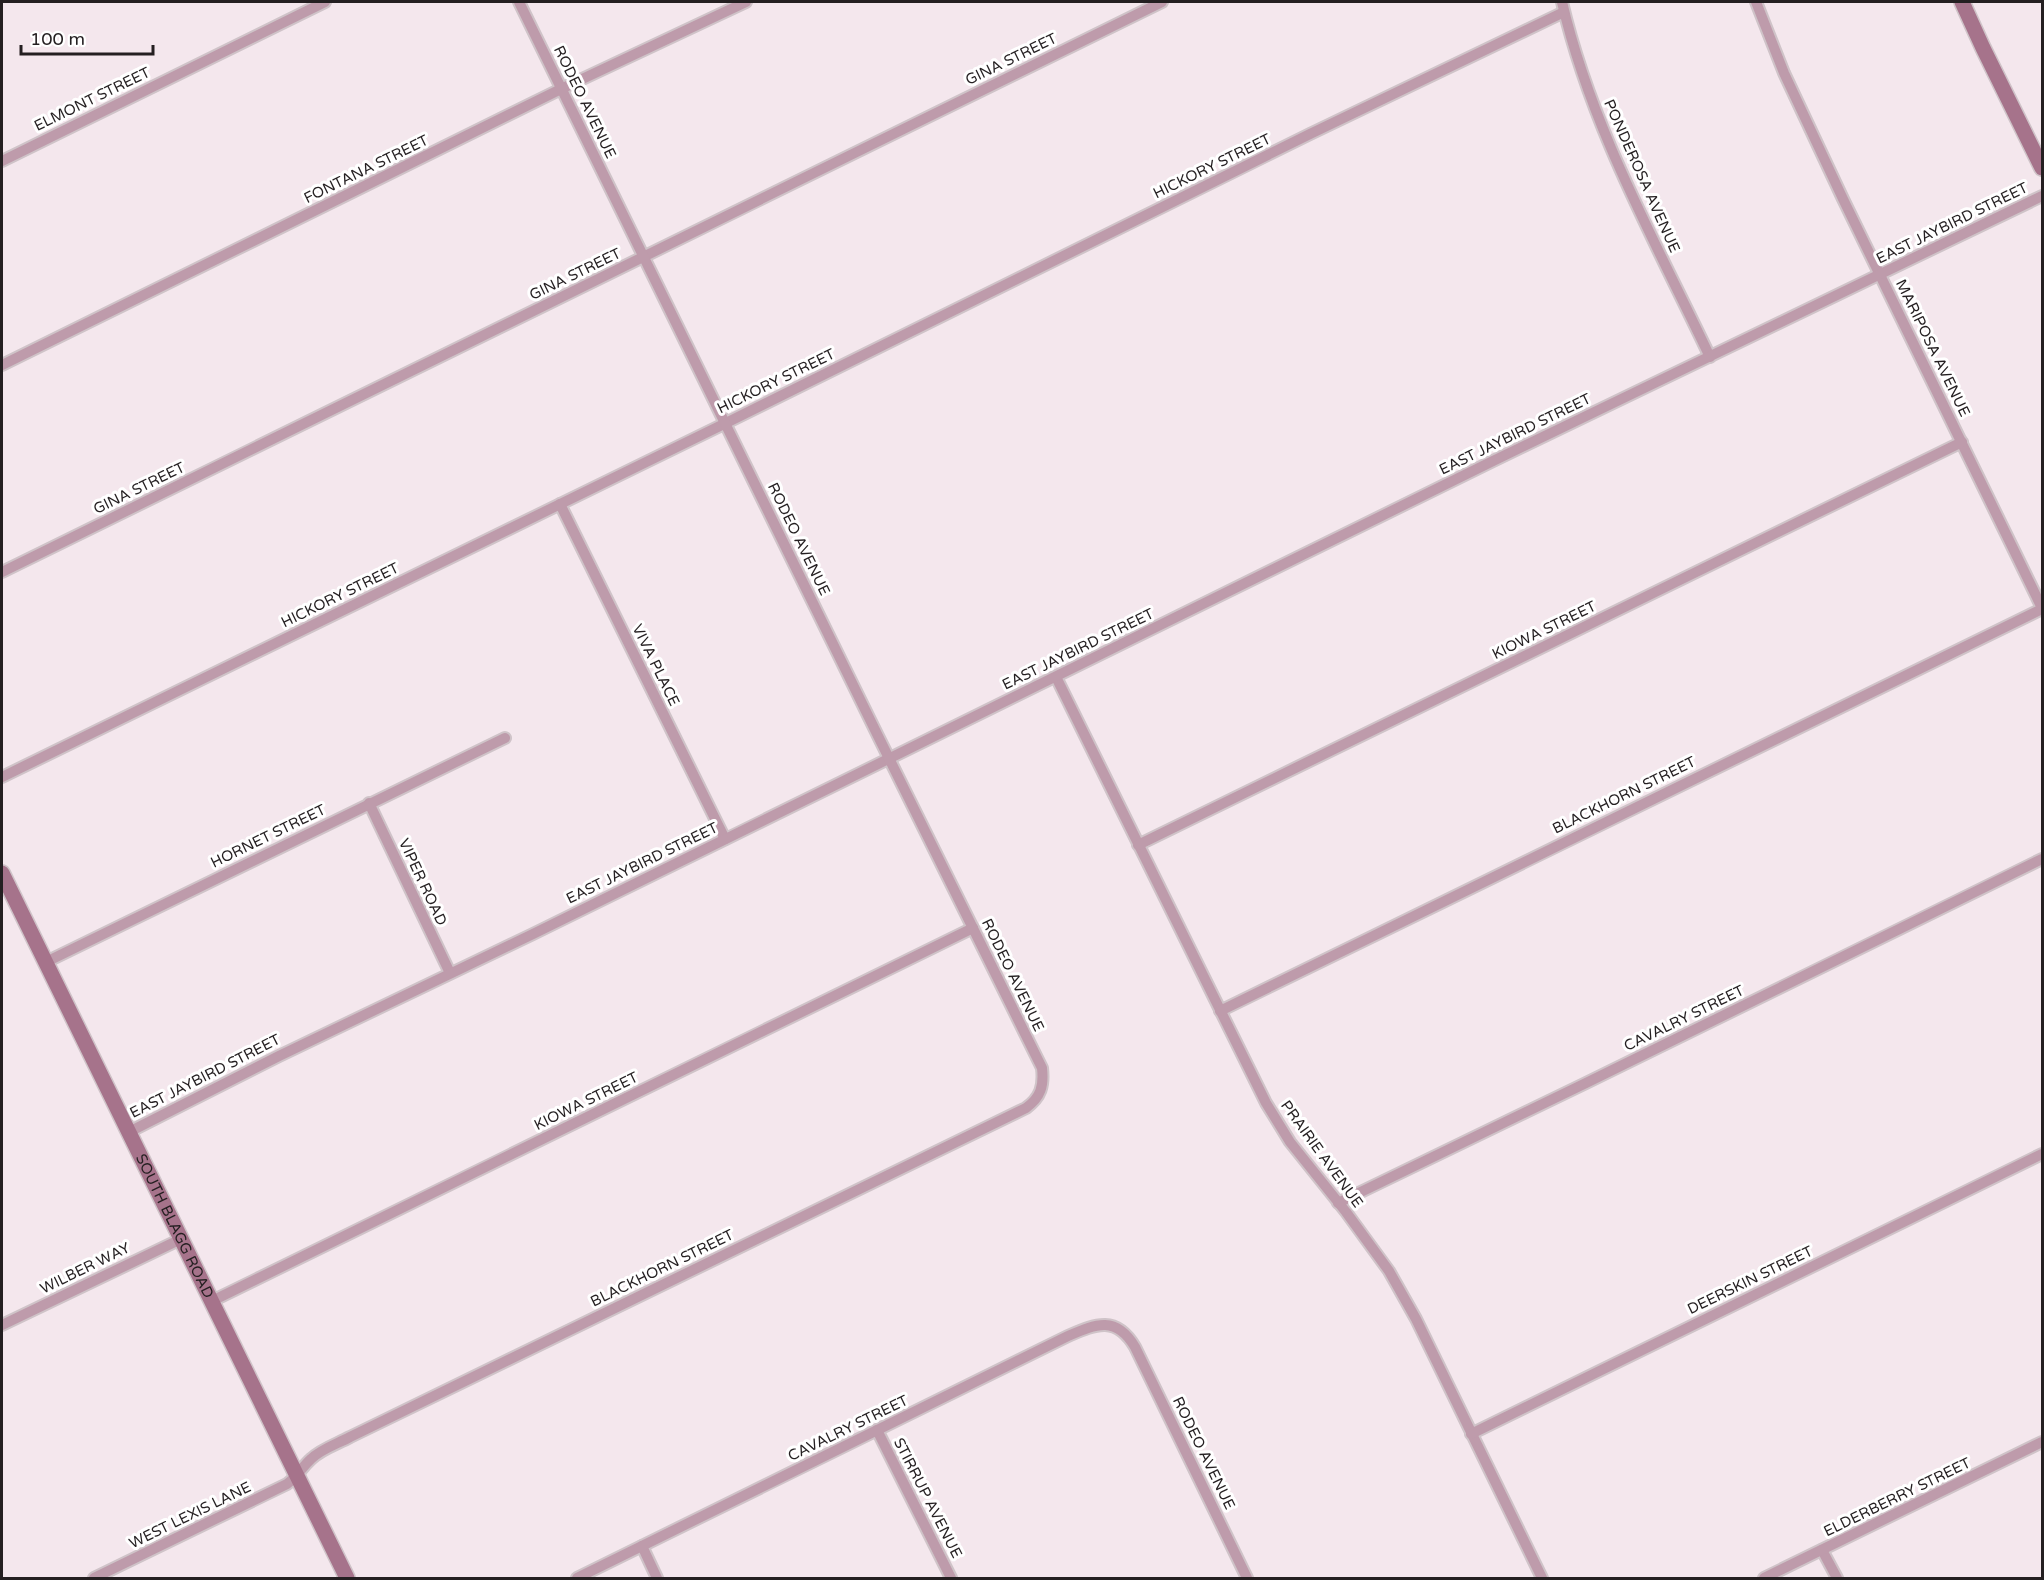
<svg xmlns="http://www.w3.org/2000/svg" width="2044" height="1580" font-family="'Varela Round',sans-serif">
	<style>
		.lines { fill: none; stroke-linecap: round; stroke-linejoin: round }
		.street-casing { stroke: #cfc3c8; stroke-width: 14 }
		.secondary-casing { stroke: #cfc3c8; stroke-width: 18 }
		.street { stroke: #be9bab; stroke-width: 10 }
		.secondary { stroke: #a6738b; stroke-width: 15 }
		.labels { text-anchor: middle; stroke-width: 6; stroke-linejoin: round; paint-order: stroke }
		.street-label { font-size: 15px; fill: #241f21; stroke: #fff }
	</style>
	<rect width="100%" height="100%" fill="#f4e7ed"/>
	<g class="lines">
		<defs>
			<g id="street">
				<path d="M1562,2C1591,127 1655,241 1710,357"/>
				<polyline points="1756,2 1784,73 1843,199 2042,608"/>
				<polyline points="2,161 325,2"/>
				<polyline points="2,365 561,89 746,2"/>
				<polyline points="560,504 725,839"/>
				<polyline points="2,572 1162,2"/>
				<polyline points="1056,677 1266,1103 1290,1142 1346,1212 1389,1271 1416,1319 1542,1578"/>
				<polyline points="2,777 726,423 1310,134 1564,12"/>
				<polyline points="369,803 450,973"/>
				<polyline points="1138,845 1962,442"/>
				<polyline points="46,962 505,738"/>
				<polyline points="1220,1011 2042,609"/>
				<polyline points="129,1132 279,1056 533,934 1493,461 2042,196"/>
				<polyline points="1338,1203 1586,1083 2042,859"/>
				<polyline points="212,1301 973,928"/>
				<polyline points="2,1325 181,1239"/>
				<polyline points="877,1430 951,1578"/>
				<polyline points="1471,1434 2042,1154"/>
				<polyline points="642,1546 657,1578"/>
				<polyline points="1822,1550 1837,1578"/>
				<path d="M94,1578L287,1484C299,1475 301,1468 311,1459C321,1449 337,1444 350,1437L1026,1108C1041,1097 1044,1086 1042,1068L878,736L519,2"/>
				<path d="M577,1578L1068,1336C1096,1324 1116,1315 1135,1347L1247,1578"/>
				<polyline points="1764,1578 2042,1442"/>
			</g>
			<g id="secondary">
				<polyline points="1962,2 1983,48 2042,168"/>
				<path id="s1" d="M2,873L347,1578"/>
			</g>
		</defs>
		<use href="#street" class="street-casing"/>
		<use href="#secondary" class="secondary-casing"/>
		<use href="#street" class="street"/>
		<use href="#secondary" class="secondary"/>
	</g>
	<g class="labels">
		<g class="street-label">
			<text transform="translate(1011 59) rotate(-26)" y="5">GINA STREET</text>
			<text transform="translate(92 99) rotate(-26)" y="5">ELMONT STREET</text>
			<text transform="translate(585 102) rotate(64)" y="5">RODEO AVENUE</text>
			<text transform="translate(1212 166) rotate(-26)" y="5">HICKORY STREET</text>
			<text transform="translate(366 169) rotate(-26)" y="5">FONTANA STREET</text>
			<text transform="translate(1642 176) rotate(66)" y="5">PONDEROSA AVENUE</text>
			<text transform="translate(1952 223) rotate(-26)" y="5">EAST JAYBIRD STREET</text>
			<text transform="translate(575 274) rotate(-26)" y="5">GINA STREET</text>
			<text transform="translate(1933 348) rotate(64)" y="5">MARIPOSA AVENUE</text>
			<text transform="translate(776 381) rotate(-26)" y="5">HICKORY STREET</text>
			<text transform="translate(1515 434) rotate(-26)" y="5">EAST JAYBIRD STREET</text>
			<text transform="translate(139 488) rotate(-26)" y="5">GINA STREET</text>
			<text transform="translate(799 539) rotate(64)" y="5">RODEO AVENUE</text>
			<text transform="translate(340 595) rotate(-26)" y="5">HICKORY STREET</text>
			<text transform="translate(1544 630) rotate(-26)" y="5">KIOWA STREET</text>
			<text transform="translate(1078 649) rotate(-26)" y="5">EAST JAYBIRD STREET</text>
			<text transform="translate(656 665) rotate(64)" y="5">VIVA PLACE</text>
			<text transform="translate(1624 795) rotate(-26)" y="5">BLACKHORN STREET</text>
			<text transform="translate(268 836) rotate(-26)" y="5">HORNET STREET</text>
			<text transform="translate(642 863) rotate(-26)" y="5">EAST JAYBIRD STREET</text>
			<text transform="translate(423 882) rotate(65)" y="5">VIPER ROAD</text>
			<text transform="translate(1013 975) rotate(64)" y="5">RODEO AVENUE</text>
			<text transform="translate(1684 1018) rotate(-26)" y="5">CAVALRY STREET</text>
			<text transform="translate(205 1076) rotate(-27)" y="5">EAST JAYBIRD STREET</text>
			<text transform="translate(586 1101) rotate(-26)" y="5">KIOWA STREET</text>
			<text transform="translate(1322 1154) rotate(54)" y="5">PRAIRIE AVENUE</text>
			<text dy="5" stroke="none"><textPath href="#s1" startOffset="393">SOUTH BLAGG ROAD</textPath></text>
			<text transform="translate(85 1268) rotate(-26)" y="5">WILBER WAY</text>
			<text transform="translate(662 1268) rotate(-26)" y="5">BLACKHORN STREET</text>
			<text transform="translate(1750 1280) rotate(-26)" y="5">DEERSKIN STREET</text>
			<text transform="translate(848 1428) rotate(-26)" y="5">CAVALRY STREET</text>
			<text transform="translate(1204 1453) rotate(64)" y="5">RODEO AVENUE</text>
			<text transform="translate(1897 1497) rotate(-26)" y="5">ELDERBERRY STREET</text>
			<text transform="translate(928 1498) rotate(63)" y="5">STIRRUP AVENUE</text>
			<text transform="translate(190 1515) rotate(-26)" y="5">WEST LEXIS LANE</text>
		</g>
	</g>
	<rect width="2044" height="1580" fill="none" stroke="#241f21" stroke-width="6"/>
	<path d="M21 45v9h132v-9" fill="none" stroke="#241f21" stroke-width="3"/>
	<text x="30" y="45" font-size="18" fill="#241f21" stroke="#ffffff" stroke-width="4.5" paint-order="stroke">100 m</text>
</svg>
